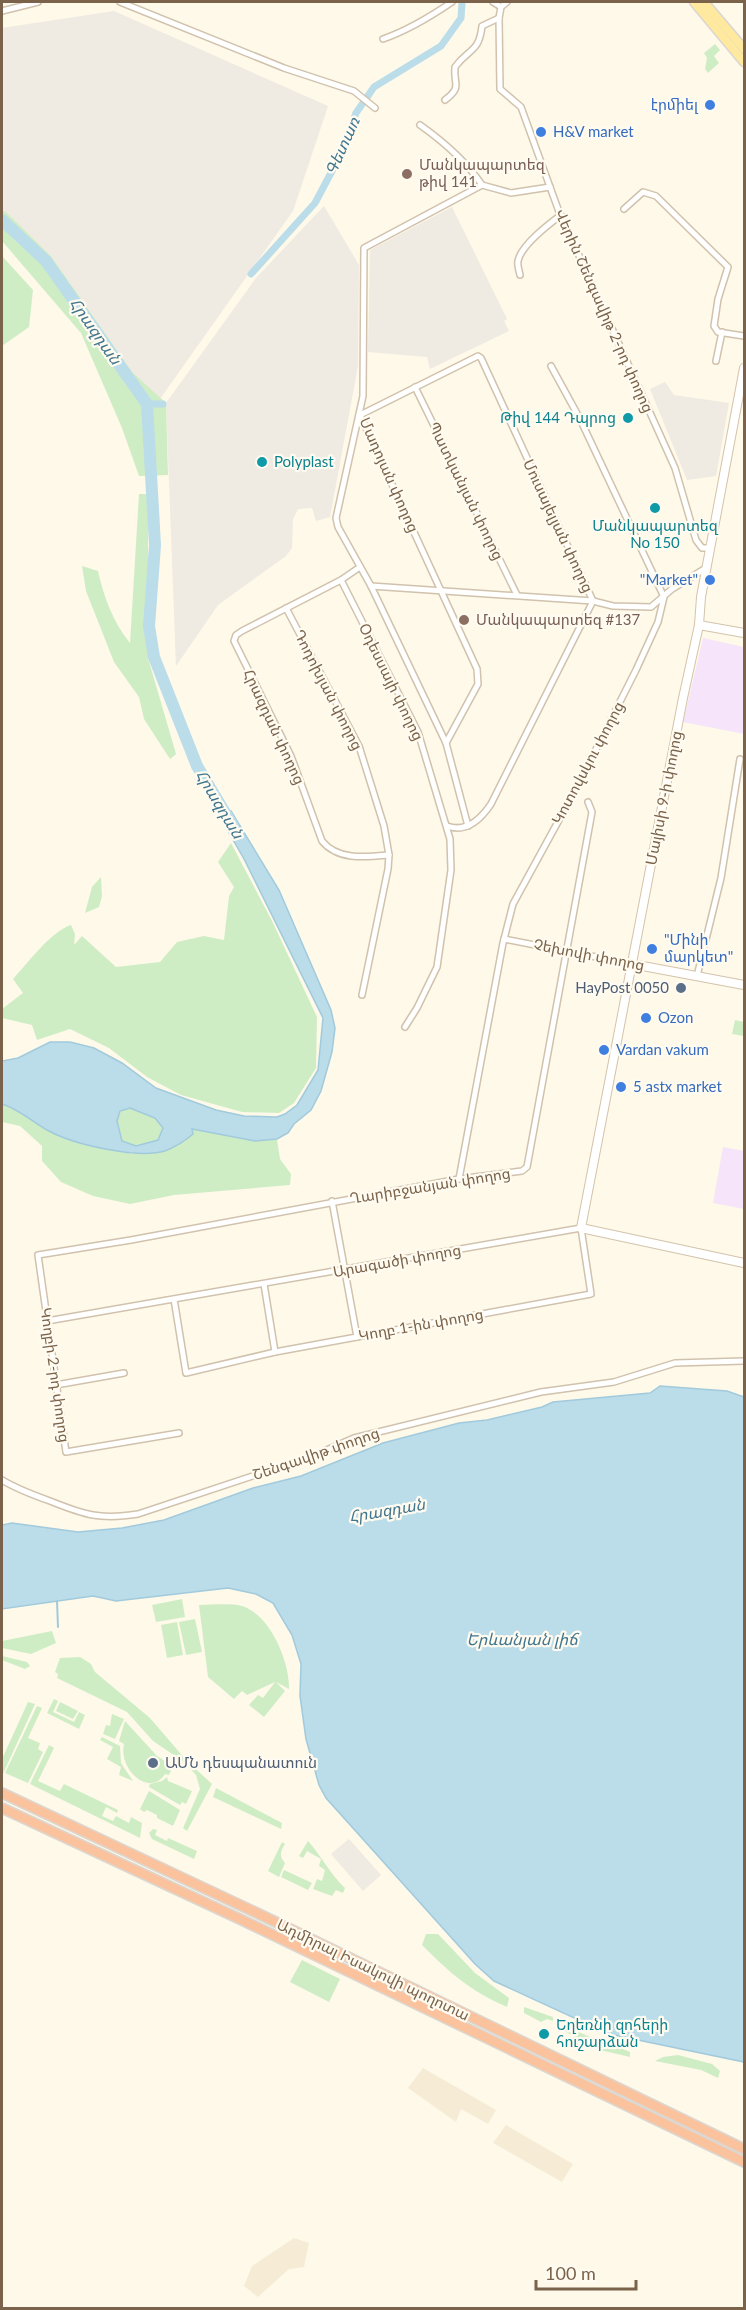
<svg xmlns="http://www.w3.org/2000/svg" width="746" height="2310" font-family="Lato,'Noto Sans Armenian',sans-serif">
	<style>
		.residential { fill: #f6ecd6 }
		.industrial { fill: #efeae2 }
		.education { fill: #f6e5fa }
		.green { fill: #cfedc5 }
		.water { fill: #bbdce9; stroke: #a1cadc; stroke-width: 1.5; fill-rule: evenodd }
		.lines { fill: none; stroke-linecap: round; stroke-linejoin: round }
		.stream { stroke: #a1cadc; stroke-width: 2 }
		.canal { stroke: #bbdce9; stroke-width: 7 }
		.river { stroke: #bbdce9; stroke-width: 12 }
		.street-casing { stroke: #d1c2ad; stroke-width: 8 }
		.secondary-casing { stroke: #d4c3aa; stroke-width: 10 }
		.primary-casing { stroke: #dcd6d0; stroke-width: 11 }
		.highway-casing { stroke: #dcd6d0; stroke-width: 12 }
		.street { stroke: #fff; stroke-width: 5 }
		.secondary { stroke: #fff; stroke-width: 8 }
		.primary { stroke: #ffe99f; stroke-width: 8 }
		.highway { stroke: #fbc39d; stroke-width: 9 }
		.shop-dot { fill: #3f7fe0; stroke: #fffbf0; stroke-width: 2 }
		.education-dot { fill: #8d6e63; stroke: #fffbf0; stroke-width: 2 }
		.culture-dot { fill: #0f9aa8; stroke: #fffbf0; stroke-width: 2 }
		.service-dot { fill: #5c6f8a; stroke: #fffbf0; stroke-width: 2 }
		.labels { text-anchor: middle; stroke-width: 4.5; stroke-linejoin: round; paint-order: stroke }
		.shop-label { font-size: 15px; fill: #366cbe; stroke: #fffbf0; text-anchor: start }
		.education-label { font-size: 15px; fill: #785e54; stroke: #fffbf0; text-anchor: start }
		.street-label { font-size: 15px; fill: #7a634a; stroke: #fffbf0 }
		.culture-label { font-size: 15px; fill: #0d838f; stroke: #fffbf0; text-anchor: start }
		.service-label { font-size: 15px; fill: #4e5e75; stroke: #fffbf0; text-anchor: end }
		.water-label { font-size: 16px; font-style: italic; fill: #41768f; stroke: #fffbf0 }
	</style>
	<rect width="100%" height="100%" fill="#fef9e9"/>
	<g class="residential">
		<polygon points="423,2068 496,2110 488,2124 461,2109 456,2122 408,2088"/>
		<polygon points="506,2125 573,2164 562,2182 493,2143"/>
		<polygon points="294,2238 309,2243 304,2267 289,2269 258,2297 244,2286 252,2266"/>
	</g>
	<g class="industrial">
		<polygon points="114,11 328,106 293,211 160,399 132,372 51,256 7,213 2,210 2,28"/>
		<polygon points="324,206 359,265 358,366 330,517 316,521 312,508 298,509 293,519 292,548 286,556 218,605 176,666 166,403 256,278"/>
		<polygon points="452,207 507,319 504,321 509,331 430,369 427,357 368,352 370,250"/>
		<polygon points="665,382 674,395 729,403 716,476 687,480 650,389"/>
		<polygon points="349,1839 381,1875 363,1891 331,1854"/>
	</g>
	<g class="education">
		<polygon points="703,638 744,647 744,734 683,722"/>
		<polygon points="723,1147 744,1151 744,1209 713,1203"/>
	</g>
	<g class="green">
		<polygon points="715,44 720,50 714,56 719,63 708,73 705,69 707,58 704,53"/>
		<polygon points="2,210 7,213 51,256 132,372 166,403 168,475 139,476 122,428 81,333 2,241"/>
		<polygon points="2,256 33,290 29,327 2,346"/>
		<path d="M139,494H148V658L176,754L170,759L144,719L139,697L114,662L86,591L82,566L98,571C104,598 113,622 130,643Z"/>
		<path d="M231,843L273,923L317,1017L316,1068L294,1103L279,1113L242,1112L181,1095L147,1077L109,1048L70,1029L37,1040L32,1025L2,1018V1009L23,993L13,979C28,963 50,932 71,925L75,934L74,945L82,936L116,967L160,962L177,942L204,936L224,940L229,896L234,887L218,862Z"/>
		<polygon points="101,877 102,896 99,907 85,913 92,887"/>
		<polygon points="735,1020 744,1022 744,1036 732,1034"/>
		<polygon points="2,1104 132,1154 164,1151 187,1140 191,1129 255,1141 277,1139 280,1159 291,1174 290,1185 174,1195 130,1204 93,1196 61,1182 42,1161 42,1146 20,1126 2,1122"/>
		<polygon points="130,1108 155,1118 163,1128 158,1140 136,1146 122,1141 117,1121 120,1111"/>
		<polygon points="182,1599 185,1617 156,1622 152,1605"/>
		<path d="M199,1605C212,1605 229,1603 242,1606C271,1615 290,1663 289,1689L276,1682L285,1691L264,1717L249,1705L258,1695L263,1698L275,1682L247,1695L242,1691L234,1699L208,1677Z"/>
		<polygon points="195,1619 202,1652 186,1655 179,1622"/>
		<polygon points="177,1622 183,1655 167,1658 161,1625"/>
		<polygon points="52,1631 56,1643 31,1654 2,1648 2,1641"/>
		<polygon points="2,1656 27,1662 30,1666 25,1669 2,1660"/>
		<polygon points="80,1657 91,1664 95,1672 150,1718 186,1760 212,1784 187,1831 183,1828 200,1789 196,1775 184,1762 153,1741 127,1712 57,1678 58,1674 55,1672 60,1658"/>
		<polygon points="54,1699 58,1701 53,1712 74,1722 79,1712 85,1715 79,1729 47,1713"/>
		<polygon points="28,1702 35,1704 2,1776 2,1759"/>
		<polygon points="60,1702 78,1711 73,1719 56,1711"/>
		<polygon points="37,1706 42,1708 28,1738 40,1743 38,1749 43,1752 28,1783 5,1773"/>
		<polygon points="112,1714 124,1719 115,1739 103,1734 106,1725 110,1726"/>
		<path d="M125,1721L157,1756L173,1766L169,1775L165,1774C150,1798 118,1770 124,1744L119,1741Z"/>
		<polygon points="102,1737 120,1746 121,1763 133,1781 119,1775 121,1767 107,1759 113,1747 100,1740"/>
		<polygon points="49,1745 54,1748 38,1781 60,1791 64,1784 118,1810 117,1813 106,1807 102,1816 113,1821 116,1816 129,1823 131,1817 142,1823 140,1838 30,1784"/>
		<polygon points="167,1777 168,1781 192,1791 186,1804 182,1802 180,1805 149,1787 150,1784 162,1781"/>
		<polygon points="216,1788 282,1823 281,1829 213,1797"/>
		<polygon points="149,1791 180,1810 173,1826 157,1818 157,1815 147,1810 144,1812 140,1809"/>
		<polygon points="153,1829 157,1830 155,1835 167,1841 168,1838 197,1851 194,1859 152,1839 149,1833"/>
		<path d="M308,1841C322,1857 331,1875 345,1888L343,1893L336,1890L332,1896L313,1889L317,1879L322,1881L325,1870L319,1866L321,1859L307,1851L303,1858L299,1856Z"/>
		<path d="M282,1842L285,1844C280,1852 279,1856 285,1863L279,1877L268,1871Z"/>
		<polygon points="284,1870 312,1883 308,1890 281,1877"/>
		<path d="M426,1934H438L475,1973L509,1998L507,2007C469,1990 451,1974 422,1945Z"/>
		<polygon points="302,1960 340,1979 329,2002 290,1982"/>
		<polygon points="524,2007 553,2017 553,2021 547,2019 541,2022 524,2013"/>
		<polygon points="563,2025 590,2037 586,2043 561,2029"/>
		<polygon points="598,2041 612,2044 630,2052 630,2057 600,2050"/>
		<polygon points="678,2055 712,2064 720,2071 718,2078 701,2070 655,2061 663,2057"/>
	</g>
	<g class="water">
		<path d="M231,811L279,890L331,1010L335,1028L332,1052L321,1091L311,1110L294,1124L288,1133L277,1139L255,1141L192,1129L193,1134C185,1141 175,1147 165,1151C138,1159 75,1145 49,1131C34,1123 19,1109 2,1104V1061L18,1058L50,1042H70L94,1048L122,1063L156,1088L216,1110L244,1116L277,1117L285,1114L297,1105L318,1070L323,1018L244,859L220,817ZM130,1108L155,1118L163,1128L158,1140L136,1146L122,1141L117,1121L120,1111Z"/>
		<polygon points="660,1386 727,1391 744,1397 744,2062 609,2034 494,1981 475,1964 326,1798 319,1785 306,1739 300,1696 301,1664 292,1635 273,1603 256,1594 228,1588 116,1601 93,1596 2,1609 2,1525 12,1523 78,1532 122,1528 164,1520 253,1488 301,1476 383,1443 459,1423 487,1420 542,1407 553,1402 650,1393"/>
	</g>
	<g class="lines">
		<polyline class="stream" points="57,1601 58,1627"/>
		<g class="canal">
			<polyline points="251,274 315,203 341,154 356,113 374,87 441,46 461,18 462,3"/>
			<polyline points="147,404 163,404"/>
		</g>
		<polyline class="river" points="2,220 46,261 147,404 155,545 149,626 154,657 197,766 233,826"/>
		<defs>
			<g id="street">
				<polyline points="120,2 284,68 354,91 375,108"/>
				<polyline points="493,2 501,7"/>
				<polyline points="507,2 501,7 499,18 500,89 521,107 558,209 675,468 696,540 702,548 710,548"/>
				<polyline points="2,11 38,2"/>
				<path d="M383,39C409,30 430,17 452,2"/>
				<path d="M445,100C463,86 453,85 455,67C469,48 479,53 482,26L499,18"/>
				<path d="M420,125C444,142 466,161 482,185L511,193L550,187"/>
				<polyline points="624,209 643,192 656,196 728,267 718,299 714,326 718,332 744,336"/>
				<path d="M520,275C519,270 517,265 518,261C521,245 549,224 561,215"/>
				<polyline points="716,361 722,332"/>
				<polyline points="415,387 517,595"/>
				<path d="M360,415L478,356L481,358L593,601L491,804C481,819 466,833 447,826"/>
				<polyline points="360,415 477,669 478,684 446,743"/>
				<path d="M360,567L341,580L242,631L236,635L234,641L291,756L322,841C338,861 367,857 389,855"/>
				<polyline points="341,580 418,732 450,839 451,870 437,967 417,1008 405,1027"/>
				<polyline points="371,586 593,601 613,606 651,607 672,589 706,568"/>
				<polyline points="286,608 359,746 384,826 389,855 388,869 362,995"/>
				<polyline points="468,826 446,743 371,586 338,527 336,518 363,396 364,248 482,185"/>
				<polyline points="504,939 632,964"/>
				<polyline points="697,976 721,878 740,759"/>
				<polyline points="459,1179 503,943 513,904 577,787 636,670 658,622 664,597 580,419 551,366"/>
				<polyline points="332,1201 357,1337"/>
				<polyline points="264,1284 275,1352"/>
				<polyline points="47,1321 581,1228 591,1294 275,1352 186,1373 174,1299"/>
				<polyline points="56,1385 124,1373"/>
				<polyline points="179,1433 66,1452 38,1255 131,1240 459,1179 522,1171 527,1167 592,812 588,802"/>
				<path d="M2,1480C17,1489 33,1495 50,1501C85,1515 100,1520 138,1514L313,1456L354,1438L541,1392L614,1382L675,1363L744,1361"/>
			</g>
			<g id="secondary">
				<polyline points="744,368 701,597 699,625 683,698 581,1228 744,1263"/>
				<polyline points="699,625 744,633"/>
				<polyline points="632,964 744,985"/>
			</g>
			<g id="primary">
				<polyline points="694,2 744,62"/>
				<polyline points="704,2 744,49"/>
			</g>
			<g id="highway">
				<polyline points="2,1793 257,1913 744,2149"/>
				<polyline points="2,1808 242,1920 744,2162"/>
			</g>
		</defs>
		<use href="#street" class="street-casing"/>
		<use href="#secondary" class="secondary-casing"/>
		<use href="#primary" class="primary-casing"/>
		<use href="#highway" class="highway-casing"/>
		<use href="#street" class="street"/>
		<use href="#secondary" class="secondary"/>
		<use href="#primary" class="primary"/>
		<use href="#highway" class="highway"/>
	</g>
	<g class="shop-dot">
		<circle cx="710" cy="105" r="6"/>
		<circle cx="541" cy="132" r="6"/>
		<circle cx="710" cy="580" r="6"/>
		<circle cx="652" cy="949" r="6"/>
		<circle cx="646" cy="1018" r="6"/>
		<circle cx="604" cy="1050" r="6"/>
		<circle cx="621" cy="1087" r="6"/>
	</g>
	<g class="education-dot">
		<circle cx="407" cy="174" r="6"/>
		<circle cx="464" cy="620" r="6"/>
	</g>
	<g class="culture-dot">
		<circle cx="628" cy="418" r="6"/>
		<circle cx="262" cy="462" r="6"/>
		<circle cx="655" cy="508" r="6"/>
		<circle cx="544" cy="2034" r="6"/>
	</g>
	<g class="service-dot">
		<circle cx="681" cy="988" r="6"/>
		<circle cx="153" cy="1763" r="6"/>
	</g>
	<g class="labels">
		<g class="shop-label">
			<text x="698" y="110" text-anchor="end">էրմիել</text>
			<text x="553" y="137">H&amp;V market</text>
			<text x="698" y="585" text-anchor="end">"Market"</text>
			<text x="664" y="945">"Մինի<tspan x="664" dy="17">մարկետ"</tspan></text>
			<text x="658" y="1023">Ozon</text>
			<text x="616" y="1055">Vardan vakum</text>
			<text x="633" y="1092">5 astx market</text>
		</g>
		<g class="education-label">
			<text x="419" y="170">Մանկապարտեզ<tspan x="419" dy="17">թիվ 141</tspan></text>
			<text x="476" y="625">Մանկապարտեզ #137</text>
		</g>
		<g class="street-label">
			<text transform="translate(604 311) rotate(66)" y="5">Վերին Շենգավիթ 2-րդ փողոց</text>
			<text transform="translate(389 475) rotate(66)" y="5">Մադոյան փողոց</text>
			<text transform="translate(466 491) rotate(64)" y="5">Պատկանյան փողոց</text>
			<text transform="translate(558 526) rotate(65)" y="5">Մուսայելյան փողոց</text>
			<text transform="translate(391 682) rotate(64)" y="5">Օդեսսայի փողոց</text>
			<text transform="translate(328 690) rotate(63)" y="5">Դոդոխյան փողոց</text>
			<text transform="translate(274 727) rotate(65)" y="5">Հրազդան փողոց</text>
			<text transform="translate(588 763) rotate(-62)" y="5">Կոտովսկու փողոց</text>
			<text transform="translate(664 798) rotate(-79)" y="5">Մայիսի 9-ի փողոց</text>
			<text transform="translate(589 955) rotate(11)" y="5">Չեխովի փողոց</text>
			<text transform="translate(430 1186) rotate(-9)" y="5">Ղարիբջանյան փողոց</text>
			<text transform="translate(397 1261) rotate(-10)" y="5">Արագածի փողոց</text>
			<text transform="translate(421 1325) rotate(-10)" y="5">Կողբ 1-ին փողոց</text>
			<text transform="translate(55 1375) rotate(82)" y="5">Կողբի 2-րդ փողոց</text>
			<text transform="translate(316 1454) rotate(-19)" y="5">Շենգավիթ փողոց</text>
			<text transform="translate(373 1970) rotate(26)" y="5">Ադմիրալ Իսակովի պողոտա</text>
		</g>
		<g class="culture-label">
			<text x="616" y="423" text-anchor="end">Թիվ 144 Դպրոց</text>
			<text x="274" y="467">Polyplast</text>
			<text x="655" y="531" text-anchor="middle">Մանկապարտեզ<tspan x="655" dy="17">No 150</tspan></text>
			<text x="556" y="2030">Եղեռնի զոհերի<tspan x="556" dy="17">հուշարձան</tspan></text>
		</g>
		<g class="service-label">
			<text x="669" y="993">HayPost 0050</text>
			<text x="165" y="1768" text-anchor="start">ԱՄՆ դեսպանատուն</text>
		</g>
		<g class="water-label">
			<text transform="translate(342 146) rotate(-66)" y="6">Գետառ</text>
			<text transform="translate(96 331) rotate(55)" y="6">Հրազդան</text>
			<text transform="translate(220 804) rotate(59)" y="6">Հրազդան</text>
			<text transform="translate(387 1510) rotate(-10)" y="6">Հրազդան</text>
			<text x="522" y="1645">Երևանյան լիճ</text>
		</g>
	</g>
	<rect width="746" height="2310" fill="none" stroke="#7a634a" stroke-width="6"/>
	<path d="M536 2280v9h100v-9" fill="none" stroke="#7a634a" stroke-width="3"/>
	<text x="545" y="2280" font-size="18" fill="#7a634a" stroke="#fffbf0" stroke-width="4.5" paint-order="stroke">100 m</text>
</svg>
